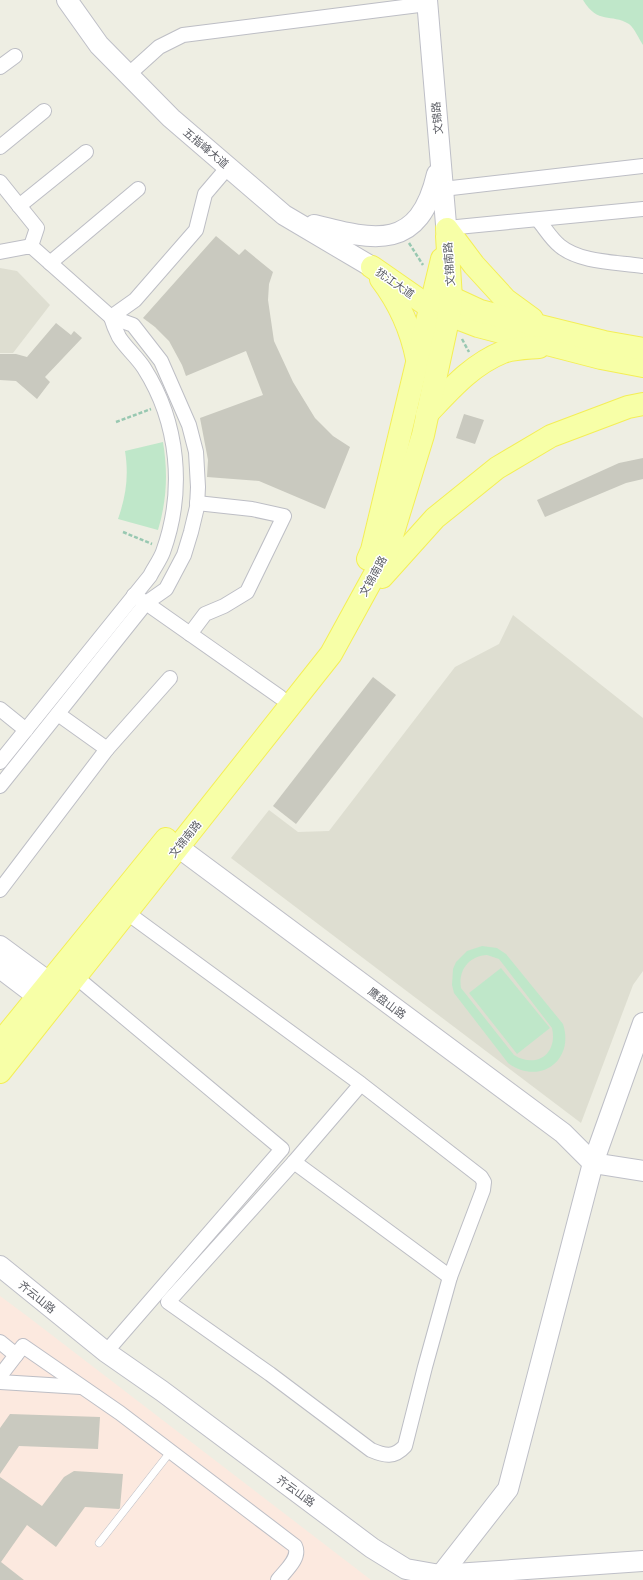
<svg xmlns="http://www.w3.org/2000/svg" width="643" height="1580" font-family="'PT Sans','Noto Sans SC',sans-serif">
	<style>
		.education { fill: #deded1 }
		.medical { fill: #fce9df }
		.green { fill: #bfe7c9; fill-rule: evenodd }
		.building { fill: #c9c9bf }
		.lines { fill: none; stroke-linecap: round; stroke-linejoin: round }
		.lane-casing { stroke: #bdbec5; stroke-width: 8 }
		.street-casing { stroke: #bdbec5; stroke-width: 16 }
		.secondary-casing { stroke: #bebfc7; stroke-width: 22 }
		.primary-casing { stroke: #f4ef56; stroke-width: 24 }
		.path { stroke: #98c8b1; stroke-width: 2.5; stroke-dasharray: 4 2; stroke-linecap: butt }
		.lane { stroke: #fff; stroke-width: 7 }
		.street { stroke: #fff; stroke-width: 14 }
		.secondary { stroke: #fff; stroke-width: 20 }
		.primary { stroke: #f7ffa7; stroke-width: 22 }
		.labels { text-anchor: middle; stroke-width: 3; stroke-linejoin: round; paint-order: stroke }
		.street-label { font-size: 11px; fill: #5b5d64; stroke: #fff }
	</style>
	<rect width="100%" height="100%" fill="#eeeee3"/>
	<g class="education">
		<polygon points="0,268 17,271 50,305 13,353 0,353"/>
		<polygon points="513,615 643,718 643,971 633,985 581,1123 231,858 269,810 298,832 329,831 455,667 499,644"/>
	</g>
	<polygon class="medical" points="0,1296 27,1316 371,1580 0,1580"/>
	<g class="green">
		<path d="M583,0H643V45C639,39 635,29 629,24C611,13 598,25 583,0Z"/>
		<path d="M163,442C168,472 167,500 158,530L118,519C126,496 129,476 125,451Z"/>
		<path d="M482,946L497,948L506,954L563,1024C575,1061 539,1086 508,1063L454,993L452,985L453,969L456,962L467,951ZM487,955L499,959L552,1028C558,1054 536,1069 514,1055L461,988C458,970 469,956 487,955Z"/>
		<polygon points="501,968 550,1028 517,1054 469,993"/>
	</g>
	<g class="building">
		<polygon points="216,236 239,255 245,249 273,272 269,284 268,300 274,341 293,382 315,418 333,436 350,447 325,509 259,481 207,477 208,460 200,418 263,395 246,351 186,376 182,365 169,341 155,327 143,318"/>
		<polygon points="56,323 71,335 74,331 82,338 45,377 50,382 37,399 16,381 0,380 0,354 16,354 27,357"/>
		<polygon points="464,414 484,420 475,444 456,438"/>
		<polygon points="643,458 643,479 626,483 545,517 537,500 619,463"/>
		<polygon points="373,677 396,695 296,824 273,806"/>
		<polygon points="10,1414 100,1417 98,1449 19,1446 0,1474 0,1428"/>
		<polygon points="74,1471 123,1474 120,1508 119,1509 85,1507 56,1547 27,1525 1,1562 24,1580 0,1580 0,1477 42,1506 64,1477"/>
	</g>
	<g class="lines">
		<defs>
			<polyline id="lane" points="99,1543 171,1451"/>
			<g id="street">
				<polyline points="0,67 15,56"/>
				<polyline points="128,75 159,47 183,35 427,4"/>
				<polyline points="0,147 44,111"/>
				<polyline points="0,182 37,228 31,246"/>
				<polyline points="443,189 643,166"/>
				<polyline points="19,206 86,152"/>
				<path d="M538,220C545,228 551,239 560,246C581,263 617,262 643,266"/>
				<polyline points="447,228 643,209"/>
				<polyline points="0,252 31,246 111,317 133,325 161,361 189,425 196,452 198,487 197,507 191,532 184,555 166,589 146,603 134,595"/>
				<polyline points="50,263 138,189"/>
				<polyline points="111,317 135,300 196,230 205,194 228,167"/>
				<polyline points="190,634 205,614 224,606 247,592 284,516 252,509 197,503"/>
				<polyline points="0,709 26,730"/>
				<polyline points="107,749 170,678"/>
				<path d="M0,762L150,576C154,568 160,560 163,552C185,491 179,423 144,368C137,357 126,348 119,337C116,331 113,324 111,317"/>
				<polyline points="0,786 146,603 280,697"/>
				<polyline points="0,890 107,749 58,714"/>
				<path d="M126,912L361,1084L481,1177L484,1182L483,1190L450,1277L425,1367L405,1446C394,1458 385,1456 371,1450L270,1374L168,1302L294,1162L361,1084"/>
				<polyline points="76,977 282,1149 106,1352"/>
				<polyline points="294,1162 450,1277"/>
				<polyline points="0,1342 16,1355"/>
				<path d="M0,1376L23,1346L120,1413L295,1546C301,1558 285,1571 278,1580"/>
				<polyline points="0,1382 81,1387"/>
			</g>
			<g id="secondary">
				<polyline points="67,0 99,45 171,118 284,215 372,267"/>
				<polyline points="427,0 447,236"/>
				<path d="M314,225C376,241 419,251 437,174"/>
				<polyline points="178,847 563,1133 593,1163 643,1171"/>
				<polyline points="0,946 49,982"/>
				<polyline points="0,968 37,996"/>
				<polyline points="0,1266 106,1352 162,1391 372,1548 406,1569 440,1575 643,1561"/>
				<polyline points="437,1580 508,1489 593,1163 643,1023"/>
			</g>
			<g id="primary">
				<polyline points="447,229 474,265 506,300 532,319"/>
				<polyline points="372,267 431,308 478,326 601,358 643,366"/>
				<path d="M381,279C400,304 411,329 417,359"/>
				<polyline points="439,292 480,311 604,342 643,349"/>
				<path d="M427,414C450,390 471,365 503,352C514,348 527,348 539,347"/>
				<polyline points="368,559 372,550 442,259"/>
				<polyline points="382,577 435,518 497,468 551,436 628,407 643,404"/>
				<polyline points="0,1043 166,839"/>
				<polyline points="0,1072 331,654 387,552 423,435 449,315 451,298 447,236"/>
			</g>
		</defs>
		<use href="#lane" class="lane-casing"/>
		<use href="#street" class="street-casing"/>
		<use href="#secondary" class="secondary-casing"/>
		<use href="#primary" class="primary-casing"/>
		<g class="path">
			<polyline points="409,243 423,265"/>
			<polyline points="462,339 469,352"/>
			<polyline points="116,422 151,409"/>
			<polyline points="123,532 152,544"/>
		</g>
		<use href="#lane" class="lane"/>
		<use href="#street" class="street"/>
		<use href="#secondary" class="secondary"/>
		<use href="#primary" class="primary"/>
	</g>
	<g class="labels">
		<g class="street-label">
			<text transform="translate(437 118) rotate(-95)" y="4">文锦路</text>
			<text transform="translate(206 148) rotate(40)" y="4">五指峰大道</text>
			<text transform="translate(449 264) rotate(-94)" y="4">文锦南路</text>
			<text transform="translate(395 283) rotate(35)" y="4">犹江大道</text>
			<text transform="translate(373 576) rotate(-61)" y="4">文锦南路</text>
			<text transform="translate(185 839) rotate(-51)" y="4">文锦南路</text>
			<text transform="translate(387 1003) rotate(37)" y="4">鹰盘山路</text>
			<text transform="translate(37 1297) rotate(39)" y="4">齐云山路</text>
			<text transform="translate(296 1491) rotate(36)" y="4">齐云山路</text>
		</g>
	</g>
</svg>
